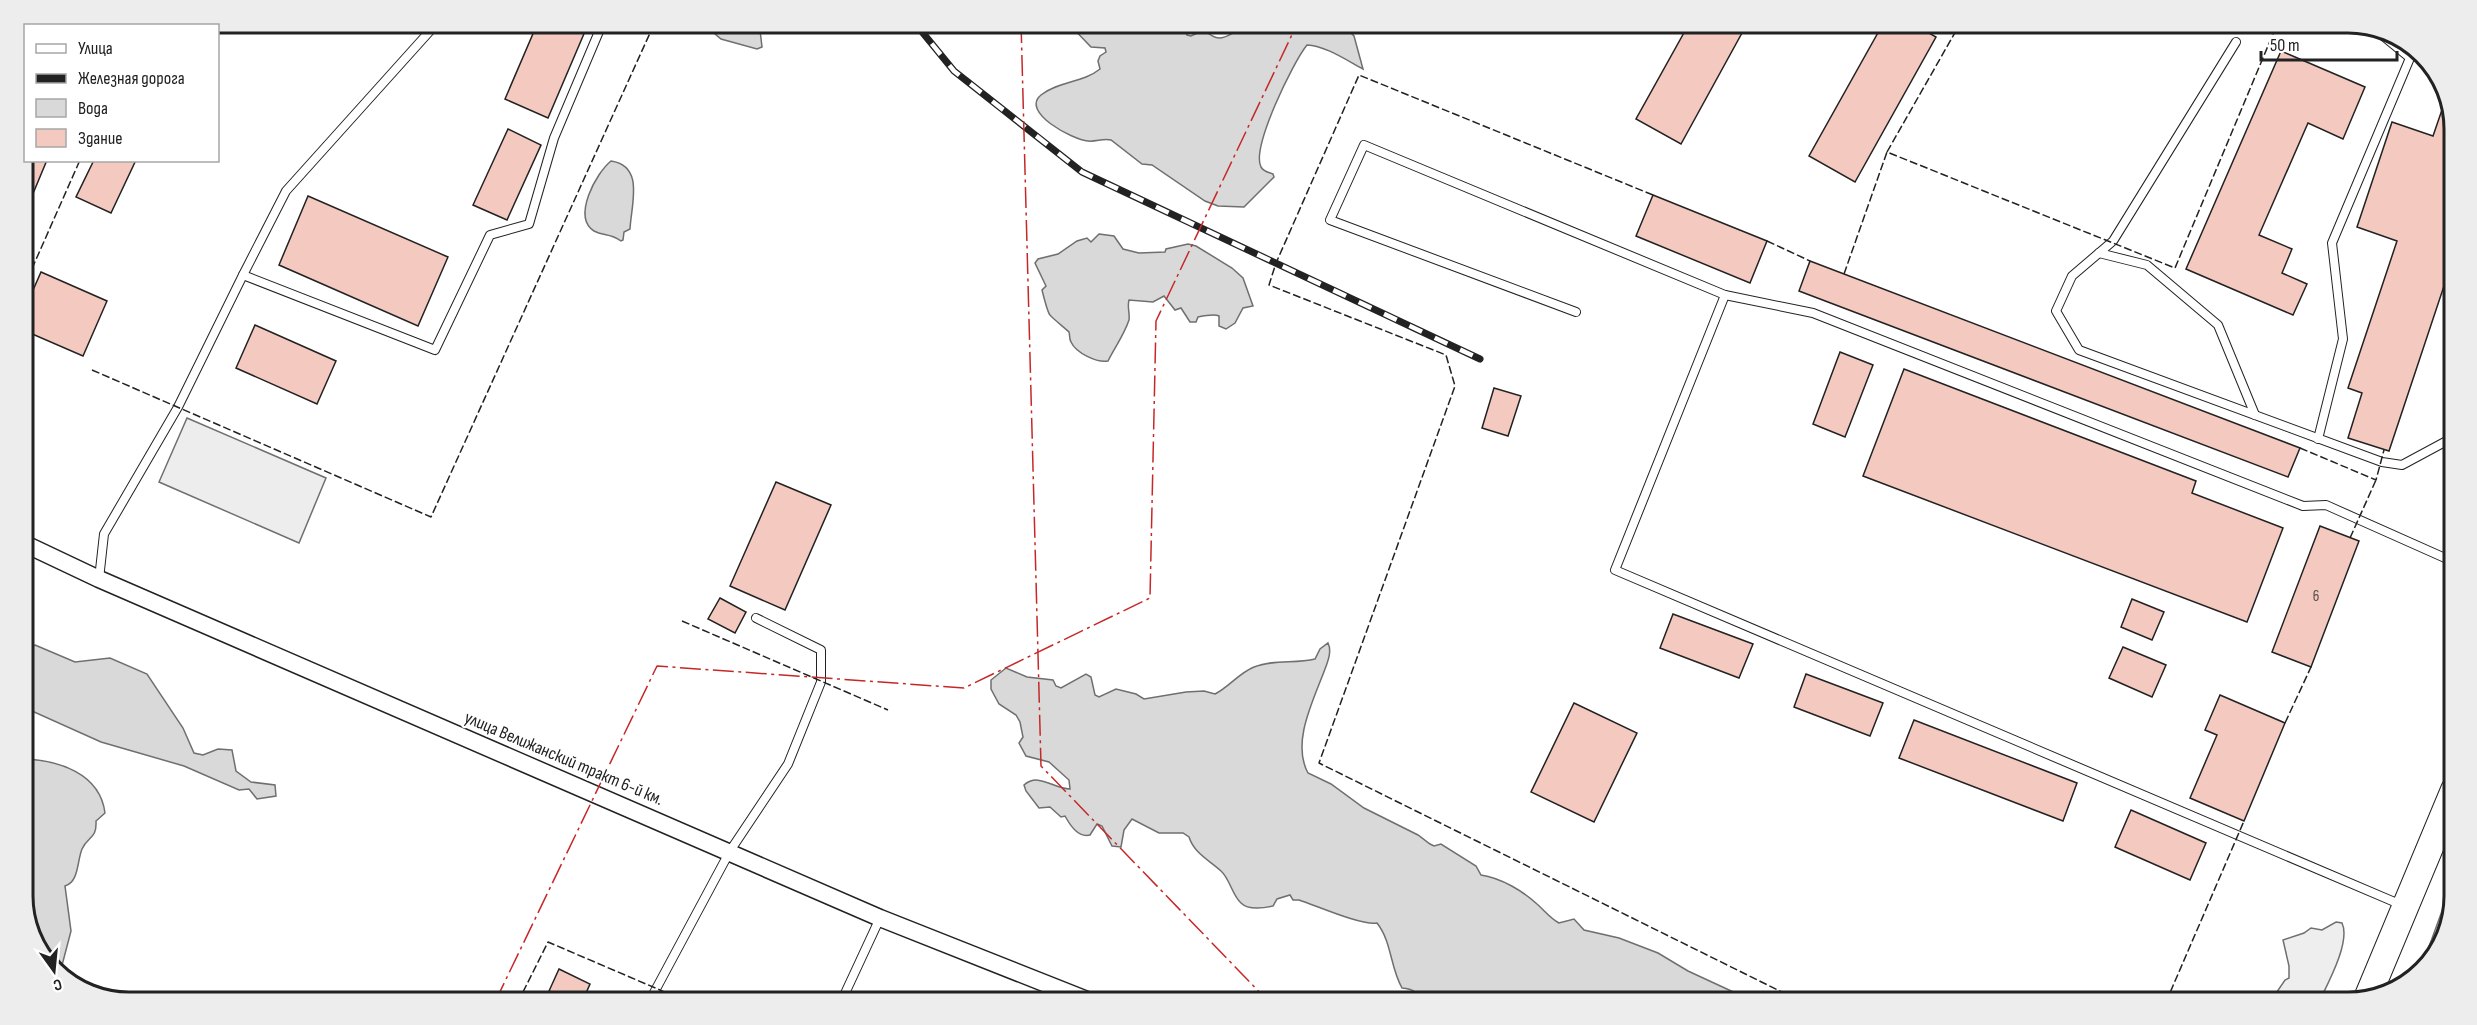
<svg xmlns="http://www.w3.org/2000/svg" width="2477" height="1025" font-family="'Sofia Sans Condensed',sans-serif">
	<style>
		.green { fill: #eee; stroke: #6f6f6f; stroke-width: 1.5 }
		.parking { fill: #ededed; stroke: #6f6f6f; stroke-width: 1.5 }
		.water { fill: #d9d9d9; stroke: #6f6f6f; stroke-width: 1.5 }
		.building { fill: #f3c9c0; stroke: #222; stroke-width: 1.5 }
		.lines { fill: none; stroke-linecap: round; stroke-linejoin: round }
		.lane-casing { stroke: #222; stroke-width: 10 }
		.street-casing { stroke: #222; stroke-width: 19 }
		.primary-casing { stroke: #222; stroke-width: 28 }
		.lane { stroke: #fff; stroke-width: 8 }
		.street { stroke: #fff; stroke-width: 16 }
		.primary { stroke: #fff; stroke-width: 26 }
		.rail-casing { stroke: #222; stroke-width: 7 }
		.rail { stroke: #fff; stroke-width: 4.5; stroke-dasharray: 14; stroke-linecap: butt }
		.fence { stroke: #222; stroke-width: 1.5; stroke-dasharray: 8 3; stroke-linecap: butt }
		.power { stroke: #c62828; stroke-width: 1.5; stroke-dasharray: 21 4.5 3 4.5; stroke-linecap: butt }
		.labels { text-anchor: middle; stroke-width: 4.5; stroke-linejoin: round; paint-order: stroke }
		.number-label { font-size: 15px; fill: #564c4a }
		.street-label { font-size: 18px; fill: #222; stroke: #fff }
		.rim { fill: none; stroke: #222; stroke-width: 3 }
	</style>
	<rect width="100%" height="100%" fill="#fff"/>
	<g class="green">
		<polygon points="2454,878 2454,896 2447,936 2422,966"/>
		<path d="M2336,922L2342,923C2351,942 2327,985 2319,1002H2270L2285,980L2289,978V966L2283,940L2304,933L2311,928L2322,930Z"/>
	</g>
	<polygon class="parking" points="187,418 326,478 299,543 159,482"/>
	<g class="water">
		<polygon points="694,23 774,23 768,25 765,30 760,30 762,47 757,49 721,39 708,28"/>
		<path d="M1068,23H1182L1187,35L1191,36L1204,30C1220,44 1224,37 1241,29V23H1341L1354,36L1363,69C1346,60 1326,46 1307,45C1293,62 1251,148 1261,167C1264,172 1268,172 1273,174L1274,177L1244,207L1218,206L1205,201L1152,165L1142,164L1111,140C1103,138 1096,142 1088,141C1073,140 1020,112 1041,95C1059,81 1083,83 1100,69L1098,61L1100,56L1106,52L1105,48L1091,47Z"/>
		<path d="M611,161C645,166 631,205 630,229L624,232L623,240L621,241C610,233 603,236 594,231C572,217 596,173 611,161Z"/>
		<path d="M1099,234L1114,236L1123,249L1139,253L1165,252L1166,249L1188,244L1196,246L1232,268L1243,278L1253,306L1243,308L1235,323L1226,329L1219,326V316C1215,314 1203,316 1198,317L1196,322H1190L1181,308L1175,310L1164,296L1153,302L1129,300C1127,307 1130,313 1129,320C1124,335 1115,347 1108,361C1097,363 1076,353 1071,342C1069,339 1070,335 1069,332C1066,329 1051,317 1050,315C1048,313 1043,294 1042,290L1046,286L1035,263L1038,259L1058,254L1077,241L1087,238L1091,242Z"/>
		<path d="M1328,643C1332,651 1328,661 1325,669C1314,699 1291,742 1308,773L1331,784L1364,808L1418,835L1430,844L1434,846L1441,844L1476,866L1481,875C1501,878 1523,891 1537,904C1545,911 1550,918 1559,923L1574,919L1584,930L1619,938L1658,953L1688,971L1755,1002H1716L1713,997L1700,993L1686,998L1684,1002H1420C1417,991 1413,989 1402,988C1390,967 1392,942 1377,923C1362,926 1315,905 1299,900H1293L1290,895L1277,899L1273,906C1264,908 1248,910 1241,903C1232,895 1230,879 1221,871C1209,860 1194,853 1189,837L1183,833H1159L1132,819L1124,830L1121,847L1112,846L1102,826L1097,824L1090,835C1078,838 1070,825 1065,816L1061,817L1050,807L1039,808L1026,791L1024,785C1039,772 1053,789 1070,789L1069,780L1049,762L1026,756L1019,743L1023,737L1020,722L1016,715L999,704L991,689V680L1006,668L1027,677L1053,680L1056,686L1061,688L1086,674L1091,677L1095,695L1099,697L1116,689L1136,694L1144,699L1186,692L1204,691L1215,694C1229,687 1239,673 1254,667C1274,659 1295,664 1315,659L1320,649Z"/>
		<polygon points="35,645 75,662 110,658 147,674 183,728 194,753 203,755 218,749 232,750 236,771 251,782 275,785 276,796 257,799 249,789 239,790 184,766 101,742 23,707 23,654"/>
		<path d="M23,759C58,760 100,773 105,813L96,821C97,839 88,836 82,849C77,861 79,882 65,886L71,931L60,973L44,961L23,903Z"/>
	</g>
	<g class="building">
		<polygon points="538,22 589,22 548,118 505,99"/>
		<polygon points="1690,22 1748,22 1681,144 1636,119"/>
		<polygon points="1884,22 1910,22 1936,37 1855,182 1809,156"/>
		<polygon points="2281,51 2365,87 2343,139 2308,123 2259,235 2292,249 2282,273 2307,284 2293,315 2186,269"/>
		<polygon points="2445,101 2454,122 2454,256 2389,451 2348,438 2362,393 2348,388 2397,241 2357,227 2392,122 2433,136"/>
		<polygon points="26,116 26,160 47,160 32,196 23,192 23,122"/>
		<polygon points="508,129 541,145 507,220 473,205"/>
		<polygon points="94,160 136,160 111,213 76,197"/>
		<polygon points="1653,195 1767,241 1750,283 1636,236"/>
		<polygon points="308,196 448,257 418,326 279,265"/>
		<polygon points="1810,261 2300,448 2288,477 1799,291"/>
		<polygon points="41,272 107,301 83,356 23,330 23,313"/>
		<polygon points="255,325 336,361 317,404 236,368"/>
		<polygon points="1840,352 1873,365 1845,437 1813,424"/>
		<polygon points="1904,369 2196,481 2192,493 2283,528 2247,622 1863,476"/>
		<polygon points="1494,388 1521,396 1508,436 1482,428"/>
		<polygon points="776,482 831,505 785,610 730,586"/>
		<polygon points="2320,526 2359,541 2311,667 2272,652"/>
		<polygon points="720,598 746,612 735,633 708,619"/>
		<polygon points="2132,599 2164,612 2152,640 2121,627"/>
		<polygon points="1673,614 1753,644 1739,678 1660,648"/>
		<polygon points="2123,647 2166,665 2152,697 2109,678"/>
		<polygon points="1806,674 1883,703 1870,736 1794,707"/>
		<polygon points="2220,695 2285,723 2244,821 2190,798 2217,735 2205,730"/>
		<polygon points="1574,703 1637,733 1594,822 1531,792"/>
		<polygon points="1914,720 2077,783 2063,821 1899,758"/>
		<polygon points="2131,810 2206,843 2190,880 2115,847"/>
		<polygon points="559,969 590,984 582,1002 574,1002 549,991"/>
	</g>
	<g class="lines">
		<defs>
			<g id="lane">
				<polyline points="2236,42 2113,241 2072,276 2056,311 2079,350 2382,462 2402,465 2454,437"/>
				<polyline points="2099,253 2147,265 2218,325 2255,415"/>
				<polyline points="243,275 435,350 490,235 529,224 554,138 603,22"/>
				<polyline points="1725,295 1813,313 2303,506 2326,505 2454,562"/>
				<polyline points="1576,312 1330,220 1364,145 1725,295 1615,570 2404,906"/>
				<polyline points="2318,439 2343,339 2332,243 2410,58 2372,27"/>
				<polyline points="99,579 104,534 178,407 243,275 286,191 438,22"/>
				<polyline points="649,1002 730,851 788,764 821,682 821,650 756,618"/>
				<polyline points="841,1002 880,918"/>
			</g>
			<polyline id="street" points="23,543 99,579 880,918 1092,1002"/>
			<polyline id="primary" points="2368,996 2454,790"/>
		</defs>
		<use href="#lane" class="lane-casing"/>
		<use href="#street" class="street-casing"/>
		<use href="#primary" class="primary-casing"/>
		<use href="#lane" class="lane"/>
		<use href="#street" class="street"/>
		<use href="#primary" class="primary"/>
		<defs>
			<polyline id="rail" points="914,22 954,71 1082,172 1480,359"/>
		</defs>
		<use href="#rail" class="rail-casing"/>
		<use href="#rail" class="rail"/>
		<g class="fence">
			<polyline points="141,26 142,22"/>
			<polyline points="1887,152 1961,22"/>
			<polyline points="1653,195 1359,75 1276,263 1269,285 1446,355 1455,386 1319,763 1802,1002"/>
			<polyline points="1767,241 1810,261"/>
			<polyline points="1844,274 1887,152 2175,268 2278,22"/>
			<polyline points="23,289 80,160"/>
			<polyline points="92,370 431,517 655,22"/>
			<polyline points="2300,448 2376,480 2384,450"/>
			<polyline points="2350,538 2376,480"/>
			<polyline points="682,621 888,710"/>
			<polyline points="2285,723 2311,667"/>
			<polyline points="518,1002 548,942 688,1002"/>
			<polyline points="2166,1002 2244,821"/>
		</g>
		<g class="power">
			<polyline points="1021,22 1041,766 1269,1002"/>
			<polyline points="495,1002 657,666 964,688 1150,598 1156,321 1298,22"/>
		</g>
	</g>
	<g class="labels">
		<g class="number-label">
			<text x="2316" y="601">6</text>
		</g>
		<g class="street-label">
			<text transform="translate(564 758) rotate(23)" y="6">улица Велижанский тракт 6-й км.</text>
		</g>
	</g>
	<path d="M0 0H2477V1025H0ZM129 33H2348A96 96 0 0 1 2444 129V896A96 96 0 0 1 2348 992H129A96 96 0 0 1 33 896V129A96 96 0 0 1 129 33Z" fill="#ededed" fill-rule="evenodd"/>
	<path class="rim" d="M129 33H2348A96 96 0 0 1 2444 129V896A96 96 0 0 1 2348 992H129A96 96 0 0 1 33 896V129A96 96 0 0 1 129 33Z"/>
	<rect x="24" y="24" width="195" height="138" fill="#ffffff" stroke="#a7a7a7" stroke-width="1.5"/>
	<rect x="36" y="44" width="30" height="9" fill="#ffffff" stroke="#a7a7a7" stroke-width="1.5"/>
	<text x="78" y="54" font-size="18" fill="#222222">Улица</text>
	<rect x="36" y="74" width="30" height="9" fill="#222222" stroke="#a7a7a7" stroke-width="1.5"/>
	<text x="78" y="84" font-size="18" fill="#222222">Железная дорога</text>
	<rect x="36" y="99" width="30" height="18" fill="#d9d9d9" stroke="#a7a7a7" stroke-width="1.5"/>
	<text x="78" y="114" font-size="18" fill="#222222">Вода</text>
	<rect x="36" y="129" width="30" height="18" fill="#f3c9c0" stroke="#a7a7a7" stroke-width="1.5"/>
	<text x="78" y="144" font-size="18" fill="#222222">Здание</text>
	<g transform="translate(54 971) rotate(165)" stroke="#ffffff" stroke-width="4.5" paint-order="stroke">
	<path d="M0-4.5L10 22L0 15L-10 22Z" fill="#222222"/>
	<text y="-9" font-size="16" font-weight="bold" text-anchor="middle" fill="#222222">С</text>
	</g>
	<path d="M2261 51v9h136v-9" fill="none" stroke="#222222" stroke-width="3"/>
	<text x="2270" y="51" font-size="18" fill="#222222" stroke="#ffffff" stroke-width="4.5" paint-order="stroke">50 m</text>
</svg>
